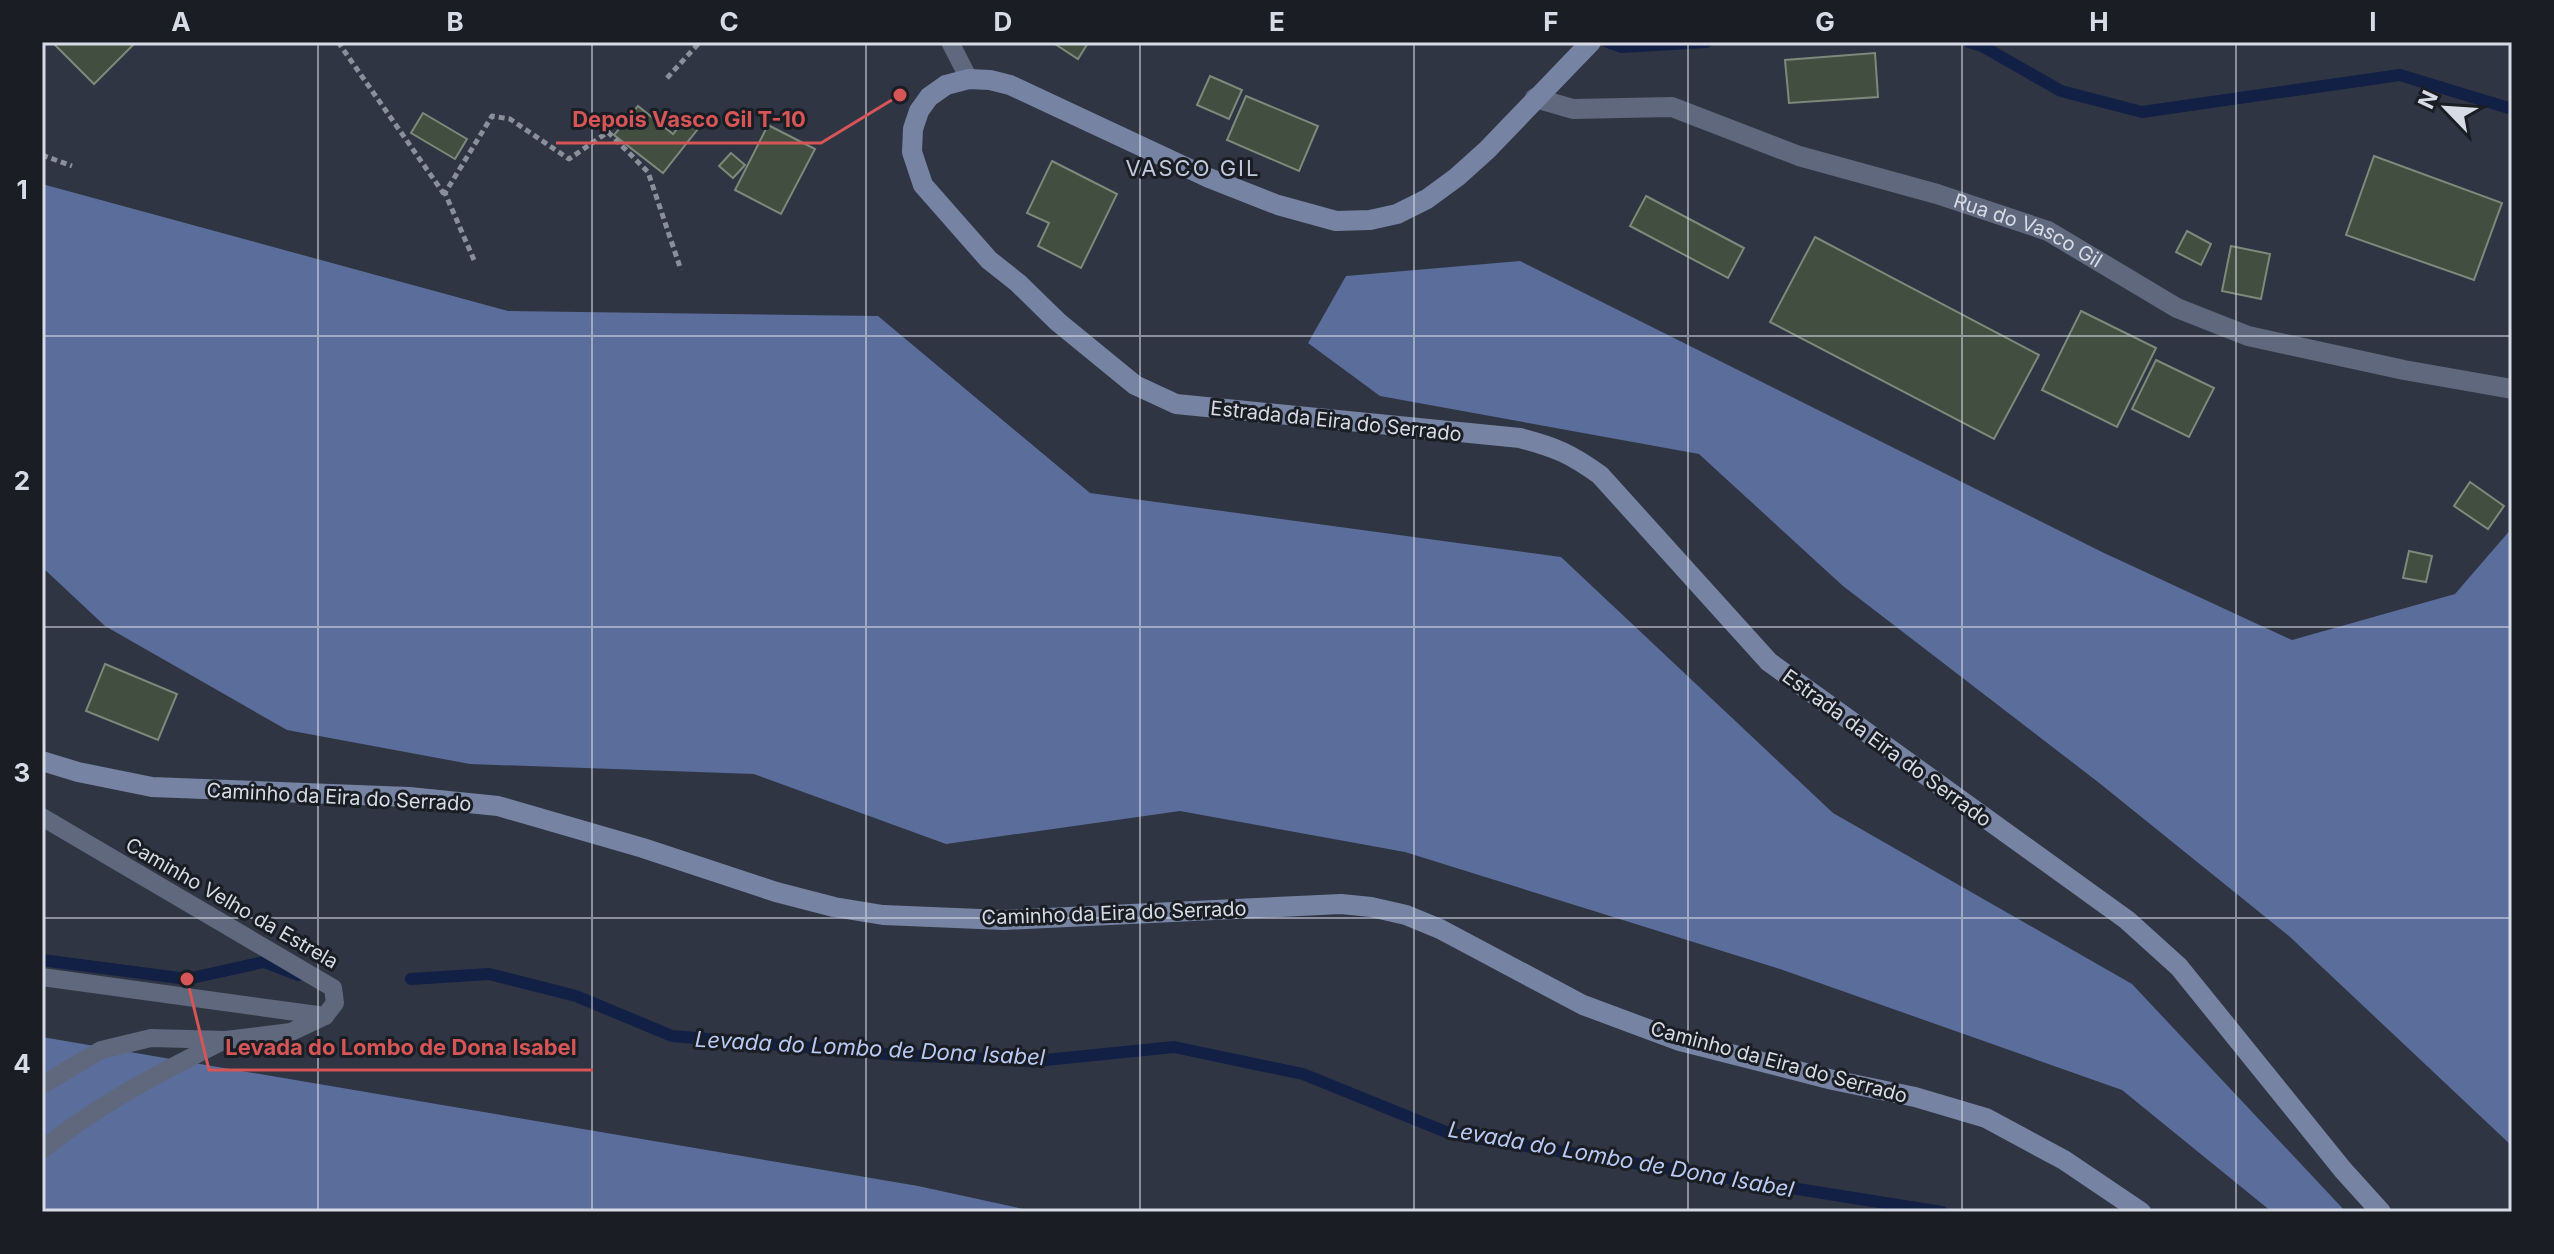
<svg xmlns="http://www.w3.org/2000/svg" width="2554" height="1254" font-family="Inter,sans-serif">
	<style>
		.forest { fill: #5b6d9a }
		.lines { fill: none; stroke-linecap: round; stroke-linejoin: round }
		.stream { stroke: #132046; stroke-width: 12 }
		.building { fill: #424e40; stroke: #7d897a; stroke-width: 2 }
		.path { stroke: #8a8f9a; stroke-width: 5; stroke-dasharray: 6 4; stroke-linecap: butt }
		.service { stroke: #5f687c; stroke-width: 18 }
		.minor { stroke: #5f687c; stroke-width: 20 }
		.secondary { stroke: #7683a3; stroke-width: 20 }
		.grid { fill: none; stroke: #d7dbe5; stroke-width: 2; stroke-opacity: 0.55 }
		.labels { text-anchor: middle; stroke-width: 6; stroke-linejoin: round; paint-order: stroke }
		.street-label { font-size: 20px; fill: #d7dbe5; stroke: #1a1d23 }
		.neighbourhood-label { font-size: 22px; letter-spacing: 2px; fill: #c0c8db; stroke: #1a1d23 }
		.water-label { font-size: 22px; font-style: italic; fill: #b8caf4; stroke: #1a1d23 }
		.leader { fill: none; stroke: #d65557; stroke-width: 3 }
		.callout-dot { fill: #d65557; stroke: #1a1d23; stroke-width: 3 }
		.callout-label { font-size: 22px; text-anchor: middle; font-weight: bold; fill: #d65557; stroke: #1a1d23; stroke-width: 6; stroke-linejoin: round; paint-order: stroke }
		.neatline { fill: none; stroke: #d7dbe5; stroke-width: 3 }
		.grid-label { font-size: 26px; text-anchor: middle; font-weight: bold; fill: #d7dbe5 }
	</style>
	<rect width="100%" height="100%" fill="#2f3543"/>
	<g class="forest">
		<polygon points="42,184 508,311 878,316 1090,493 1561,557 1833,813 2132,984 2346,1212 2272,1212 2122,1090 1780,969 1405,852 1180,811 946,844 754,774 470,764 287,730 105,626 42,567"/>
		<polygon points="1520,261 2102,552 2292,640 2455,594 2512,528 2512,1146 2289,936 2098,782 1843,586 1699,454 1380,396 1308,343 1346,276"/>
		<polygon points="42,1037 918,1186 1037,1212 42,1212"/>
	</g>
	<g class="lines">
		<g class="stream">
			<polyline points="1608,42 1622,47 1706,42"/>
			<polyline points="1969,42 1982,46 2061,91 2142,112 2400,75 2512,109"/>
			<polyline points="42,960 187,979 264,962 298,975"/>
			<polyline points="411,979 489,974 576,996 672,1036 899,1055 1035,1061 1174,1047 1303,1074 1451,1134 1942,1212"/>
		</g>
	</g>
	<g class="building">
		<polygon points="52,42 136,42 94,84"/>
		<polygon points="1052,42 1086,42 1088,43 1078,59"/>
		<polygon points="1875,53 1878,97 1789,103 1785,60"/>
		<polygon points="1210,76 1242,90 1229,119 1197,105"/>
		<polygon points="1246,96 1318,126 1299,171 1227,140"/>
		<polygon points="638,106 673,134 688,115 701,125 663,173 614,135"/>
		<polygon points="423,113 467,139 455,159 411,133"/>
		<polygon points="768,125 815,149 781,214 735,190"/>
		<polygon points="731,153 745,165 733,178 719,166"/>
		<polygon points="2374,156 2502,203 2474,280 2346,235"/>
		<polygon points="1052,161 1117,194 1081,268 1038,246 1049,223 1027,213"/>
		<polygon points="1646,196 1744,248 1728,278 1630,226"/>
		<polygon points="2187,231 2211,244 2201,265 2176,252"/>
		<polygon points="1815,237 2039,355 1994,439 1770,322"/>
		<polygon points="2231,246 2270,254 2261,299 2222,291"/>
		<polygon points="2081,311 2156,348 2117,427 2042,390"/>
		<polygon points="2156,360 2214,388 2189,437 2132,409"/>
		<polygon points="2470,482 2504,506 2488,529 2454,506"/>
		<polygon points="2409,551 2432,556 2426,582 2403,578"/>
		<polygon points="105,664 177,694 158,740 86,711"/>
	</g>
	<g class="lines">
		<g class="path">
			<polyline points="338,42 444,194"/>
			<polyline points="667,78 700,42"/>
			<polyline points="42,155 72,166"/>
			<polyline points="474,260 445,193 492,116 510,119 569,159 608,132 648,172 681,270"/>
		</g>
		<g class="service">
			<polyline points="950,42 969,79"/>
			<polyline points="42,817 333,988 335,1003 325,1016 291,1032 226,1040 151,1038 101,1050 42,1085"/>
			<polyline points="42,977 325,1016"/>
			<path d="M42,1150C97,1105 159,1073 223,1041"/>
		</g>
		<path class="minor" id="s1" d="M1535,98L1573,109L1672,107L1799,156L1937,194L2048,231L2177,308L2248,336L2404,370L2512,389"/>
		<g class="secondary">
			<path d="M1591,42L1487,150L1457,177L1427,199L1397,214L1370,220L1336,221L1278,205L1209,178L1010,85L990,80L969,79L946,85L929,97L919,111L913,129L912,152L923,185L989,260L1018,283L1058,322L1135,385L1176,404L1520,438C1555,447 1571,454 1600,475L1769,662L2127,920L2179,967L2343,1170L2381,1212"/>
			<polyline points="42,761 78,772 152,787 409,797 498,806 643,848 776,892 834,907 883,915 1004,920 1341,904 1371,907 1406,915 1440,929 1583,1005 1680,1041 1833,1080 1915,1097 1986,1118 2064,1160 2141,1212"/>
		</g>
	</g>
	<path class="grid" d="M318,42V1212M592,42V1212M866,42V1212M1140,42V1212M1414,42V1212M1688,42V1212M1962,42V1212M2236,42V1212M42,336H2512M42,627H2512M42,918H2512"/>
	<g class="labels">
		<g class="street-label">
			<text dy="7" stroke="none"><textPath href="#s1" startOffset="516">Rua do Vasco Gil</textPath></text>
			<text transform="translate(1336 421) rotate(6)" y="7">Estrada da Eira do Serrado</text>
			<text transform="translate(1887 748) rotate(36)" y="7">Estrada da Eira do Serrado</text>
			<text transform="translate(339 797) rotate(3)" y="7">Caminho da Eira do Serrado</text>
			<text transform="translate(232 903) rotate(30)" y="7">Caminho Velho da Estrela</text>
			<text transform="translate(1114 913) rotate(-2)" y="7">Caminho da Eira do Serrado</text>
			<text transform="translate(1779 1062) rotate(15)" y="7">Caminho da Eira do Serrado</text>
		</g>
		<g class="neighbourhood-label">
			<text x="1193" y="176">VASCO GIL</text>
		</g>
		<g class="water-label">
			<text transform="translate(870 1048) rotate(3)" y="8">Levada do Lombo de Dona Isabel</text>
			<text transform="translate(1621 1159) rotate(10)" y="8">Levada do Lombo de Dona Isabel</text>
		</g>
	</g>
	<path class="leader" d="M900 95L821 143H556M187 979L209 1070H593"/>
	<g class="callout-dot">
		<circle cx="900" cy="95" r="8"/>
		<circle cx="187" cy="979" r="8"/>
	</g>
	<g class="callout-label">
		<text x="689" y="127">Depois Vasco Gil T-10</text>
		<text x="401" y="1055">Levada do Lombo de Dona Isabel</text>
	</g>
	<rect width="2554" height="1254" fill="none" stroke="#1a1d23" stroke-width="88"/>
	<g transform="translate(2446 108) rotate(295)" stroke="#1a1d23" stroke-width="6" paint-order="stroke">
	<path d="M0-6L14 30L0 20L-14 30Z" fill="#d7dbe5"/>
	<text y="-12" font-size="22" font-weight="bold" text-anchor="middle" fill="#d7dbe5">N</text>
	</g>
	<rect x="44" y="44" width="2466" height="1166" class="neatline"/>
	<g class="grid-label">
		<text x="181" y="31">A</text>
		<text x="455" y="31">B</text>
		<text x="729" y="31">C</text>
		<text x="1003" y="31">D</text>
		<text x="1277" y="31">E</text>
		<text x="1551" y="31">F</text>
		<text x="1825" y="31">G</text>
		<text x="2099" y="31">H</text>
		<text x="2373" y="31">I</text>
		<text x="22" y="199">1</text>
		<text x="22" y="490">2</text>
		<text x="22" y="782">3</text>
		<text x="22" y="1073">4</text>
	</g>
</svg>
